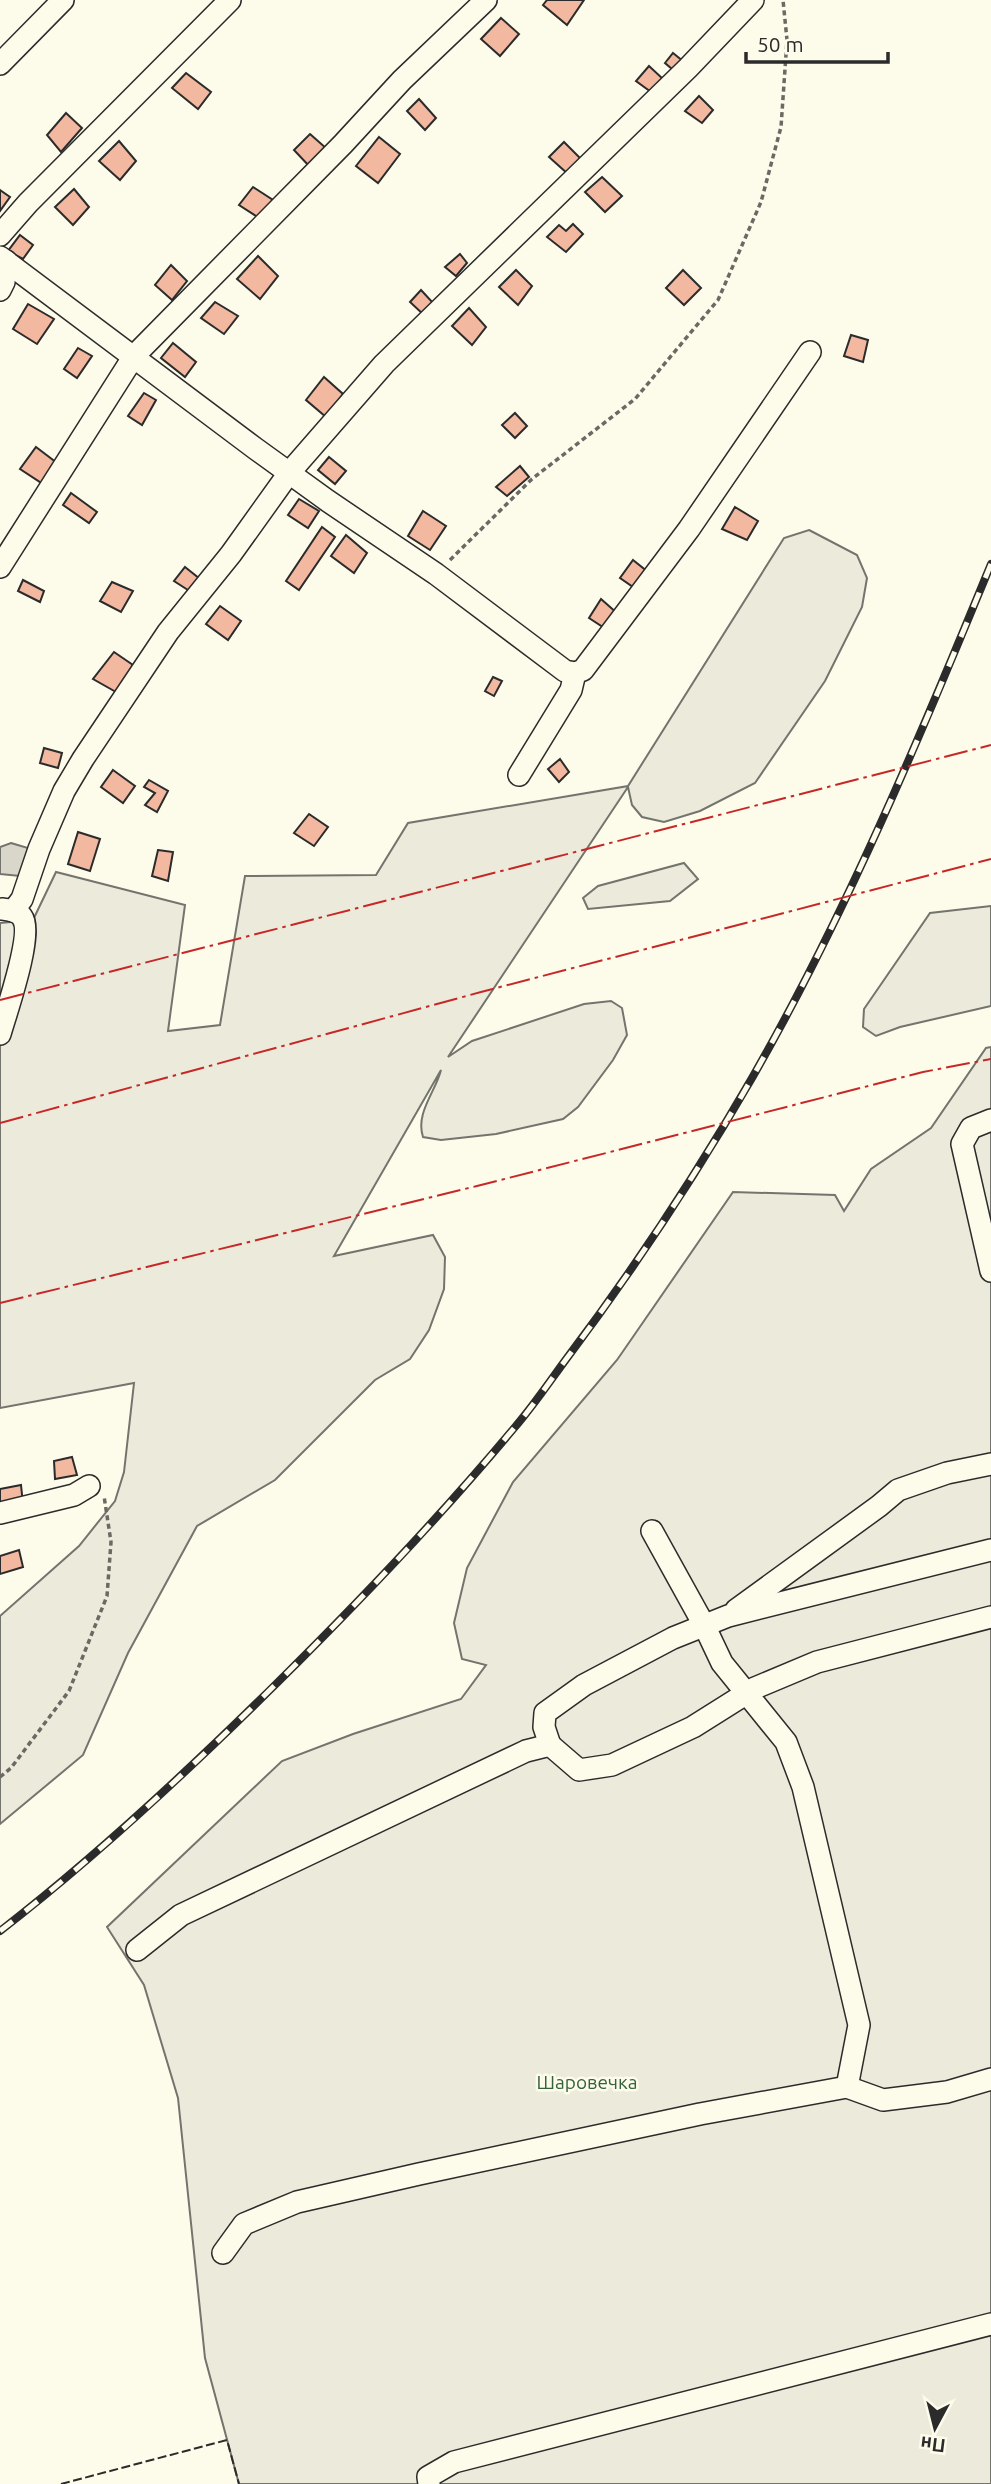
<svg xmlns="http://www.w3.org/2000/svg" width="991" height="2484" font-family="Ubuntu,sans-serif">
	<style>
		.green { fill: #ecebdb; stroke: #74746e; stroke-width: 2 }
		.water { fill: #d8d7c9; stroke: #74746e; stroke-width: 2 }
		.building { fill: #f2b8a0; stroke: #2b2b2b; stroke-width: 2 }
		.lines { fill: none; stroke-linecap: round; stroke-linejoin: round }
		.minor-casing { stroke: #2b2b2b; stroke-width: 24 }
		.path { stroke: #6a6964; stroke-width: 3.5; stroke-dasharray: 5 3.5; stroke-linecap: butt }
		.minor { stroke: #fdfbea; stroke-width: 21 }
		.rail-casing { stroke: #2b2b2b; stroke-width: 8 }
		.rail { stroke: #fdfbea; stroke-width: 5; stroke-dasharray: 16; stroke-linecap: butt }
		.fence { stroke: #2b2b2b; stroke-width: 2; stroke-dasharray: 9 3.5; stroke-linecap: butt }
		.power { stroke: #c62828; stroke-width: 2; stroke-dasharray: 24 5 3.5 5; stroke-linecap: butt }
		.labels { text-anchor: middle; stroke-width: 5; stroke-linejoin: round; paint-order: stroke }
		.park-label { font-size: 19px; fill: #34623c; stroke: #fdfbea }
	</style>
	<rect width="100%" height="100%" fill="#fdfbea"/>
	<g class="green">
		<path d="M809,530L857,555L867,578L862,607L825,681L755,783L700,811L664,822L642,817L632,805L628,787L448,1057L472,1041L584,1004L611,1001L622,1008L627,1035L613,1060L578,1107L563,1119L496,1134L441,1140L423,1137C415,1113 436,1091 441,1070L334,1256L433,1235L445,1257L444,1289L429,1330L410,1359L375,1380L275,1480L197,1526L128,1653L83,1755L0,1824V1616L79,1546L115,1501L124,1472L134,1383L0,1408V923L33,920L56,872L185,905L168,1031L220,1025L245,876L376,875L408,823L628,786L784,538Z"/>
		<polygon points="684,863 698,879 670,901 588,909 583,898 598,886"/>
		<polygon points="991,906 991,1006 900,1027 876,1036 863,1027 864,1009 930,913"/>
		<polygon points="991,1047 991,2484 239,2484 205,2358 178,2098 144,1985 107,1927 282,1761 353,1734 461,1699 486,1665 462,1659 454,1623 467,1568 513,1482 617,1360 733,1192 835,1195 844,1211 871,1169 931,1128 986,1048"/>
	</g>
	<polygon class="water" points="11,843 28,848 31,855 20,876 0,874 0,847"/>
	<g class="building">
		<polygon points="547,0 584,0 567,25 543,5"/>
		<polygon points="501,18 519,34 500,56 481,39"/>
		<polygon points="673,53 689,66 679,75 665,63"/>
		<polygon points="649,66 663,79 651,92 636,81"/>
		<polygon points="186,73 211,92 198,109 172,88"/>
		<polygon points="699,96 713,110 702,123 685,111"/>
		<polygon points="419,99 436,118 425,130 407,111"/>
		<polygon points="66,113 82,128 61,152 47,135"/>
		<polygon points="310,134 327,149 310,167 294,150"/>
		<polygon points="379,137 400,154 378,183 356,166"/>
		<polygon points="119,141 136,161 120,180 99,161"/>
		<polygon points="564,142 581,159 568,174 549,157"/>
		<polygon points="602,177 622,196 605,212 585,192"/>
		<polygon points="253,187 273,200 259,218 239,205"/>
		<polygon points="74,189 89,207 73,225 55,207"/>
		<polygon points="0,190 10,197 0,211"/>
		<polygon points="573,224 583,234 566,252 547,237 559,225 566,231"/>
		<polygon points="20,235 33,245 23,259 8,251"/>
		<polygon points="460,254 467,263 456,276 445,267"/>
		<polygon points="258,256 278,276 260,299 237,279"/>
		<polygon points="171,265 187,281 172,300 155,285"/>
		<polygon points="516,270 532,286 518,305 499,287"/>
		<polygon points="683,270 701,288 684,305 666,288"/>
		<polygon points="421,290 434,304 425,316 410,302"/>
		<polygon points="215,302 238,316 224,334 201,318"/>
		<polygon points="28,304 54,319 37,344 13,329"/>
		<polygon points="469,308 486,327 472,345 452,326"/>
		<polygon points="851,335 868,340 863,362 844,356"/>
		<polygon points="173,343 196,362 185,377 161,358"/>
		<polygon points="78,348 92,356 77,378 64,369"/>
		<polygon points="324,377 343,394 326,417 306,400"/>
		<polygon points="144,393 156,400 142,425 128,416"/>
		<polygon points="515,413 527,426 515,438 502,425"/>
		<polygon points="36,447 57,463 43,484 20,469"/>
		<polygon points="329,457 346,471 335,484 318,470"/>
		<polygon points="520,466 529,477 507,496 496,487"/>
		<polygon points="71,493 97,512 89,523 63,505"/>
		<polygon points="299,499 319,511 308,528 288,515"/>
		<polygon points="735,507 758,521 747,540 722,529"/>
		<polygon points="423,511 446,526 430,550 408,536"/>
		<polygon points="322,527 335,537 299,590 286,581"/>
		<polygon points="346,535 367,553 354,573 331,556"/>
		<polygon points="633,560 648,572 636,589 620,578"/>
		<polygon points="185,567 200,579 191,592 174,581"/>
		<polygon points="23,580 44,591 40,602 18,591"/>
		<polygon points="112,582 133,591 121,612 100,601"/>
		<polygon points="601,599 618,614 609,631 589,618"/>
		<polygon points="220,606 241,621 228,640 206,624"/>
		<polygon points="114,652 133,665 116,692 93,679"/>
		<polygon points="493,677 502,681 494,696 485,691"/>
		<polygon points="44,748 62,753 58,768 40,763"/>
		<polygon points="560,759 569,772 559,782 548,769"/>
		<polygon points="113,770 135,786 123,803 101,787"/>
		<polygon points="149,780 168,791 157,812 145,805 155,793 144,787"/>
		<polygon points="309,814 328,827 314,846 294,833"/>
		<polygon points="78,832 100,839 90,871 68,864"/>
		<polygon points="158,850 173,852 168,881 152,876"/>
		<polygon points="72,1457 77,1475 55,1479 54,1461"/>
		<polygon points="21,1485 23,1504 0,1508 0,1489"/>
		<polygon points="19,1550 23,1567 0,1574 0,1556"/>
	</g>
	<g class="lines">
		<defs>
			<g id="minor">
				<polyline points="0,64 63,0"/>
				<polyline points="0,235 28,203 230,0"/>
				<polyline points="0,257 256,449 328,501 436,574 565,671 575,673 583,670 689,529 810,352"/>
				<polyline points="0,290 4,282 6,261"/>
				<polyline points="0,567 134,356 343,144 402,80 486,0"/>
				<polyline points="519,775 571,690 575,673"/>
				<polyline points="13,911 22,899 39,849 64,791 83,759 168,632 231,554 289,473 384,364 688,68 753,0"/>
				<path d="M0,1034C6,1013 34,933 22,917C18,911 9,910 2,909"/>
				<polyline points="991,1120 971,1128 962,1144 991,1271"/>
				<polyline points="0,1513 74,1495 89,1486"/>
				<polyline points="652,1531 704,1625 722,1663 786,1742 803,1787 859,2025 847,2087"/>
				<polyline points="736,1610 879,1506 898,1490 947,1473 991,1464"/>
				<polyline points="550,1745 544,1727 545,1713 584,1685 673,1638 728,1616 991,1550"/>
				<polyline points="137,1950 181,1915 526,1751 550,1745 579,1770 612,1765 693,1727 755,1688 817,1662 991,1617"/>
				<polyline points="223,2253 244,2224 297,2202 419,2174 700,2114 847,2087 883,2100 947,2092 991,2079"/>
				<polyline points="429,2484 428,2477 454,2462 991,2324"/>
			</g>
		</defs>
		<use href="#minor" class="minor-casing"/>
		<g class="path">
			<polyline points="450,560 532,479 635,399 718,300 761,202 781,127 787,40 783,0"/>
			<polyline points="0,1777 11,1768 69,1691 107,1596 111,1542 104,1496"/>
		</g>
		<use href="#minor" class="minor"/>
		<defs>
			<path id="rail" d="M0,1931C97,1856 188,1771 275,1685C359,1602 440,1517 515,1427C534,1405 550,1381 567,1358C634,1269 696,1175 752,1078C845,916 920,737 991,564"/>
		</defs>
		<use href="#rail" class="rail-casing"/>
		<use href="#rail" class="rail"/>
		<polyline class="fence" points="61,2484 227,2440 239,2484"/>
		<g class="power">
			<polyline points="0,1000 991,745"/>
			<polyline points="0,1123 481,992 991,859"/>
			<polyline points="0,1303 477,1186 923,1072 991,1059"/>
		</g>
	</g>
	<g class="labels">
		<g class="park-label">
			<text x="587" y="2089">Шаровечка</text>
		</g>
	</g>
	<g transform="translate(935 2428) rotate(187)" stroke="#fdfbea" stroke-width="5" paint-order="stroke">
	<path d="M0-5L12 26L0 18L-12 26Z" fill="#2b2b2b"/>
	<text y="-10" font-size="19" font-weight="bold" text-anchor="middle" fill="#2b2b2b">Пн</text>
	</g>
	<path d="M746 52v10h142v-10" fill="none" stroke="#2b2b2b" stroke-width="3.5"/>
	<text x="757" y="52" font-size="21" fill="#2b2b2b" stroke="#fdfbea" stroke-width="5" paint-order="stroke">50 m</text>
</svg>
